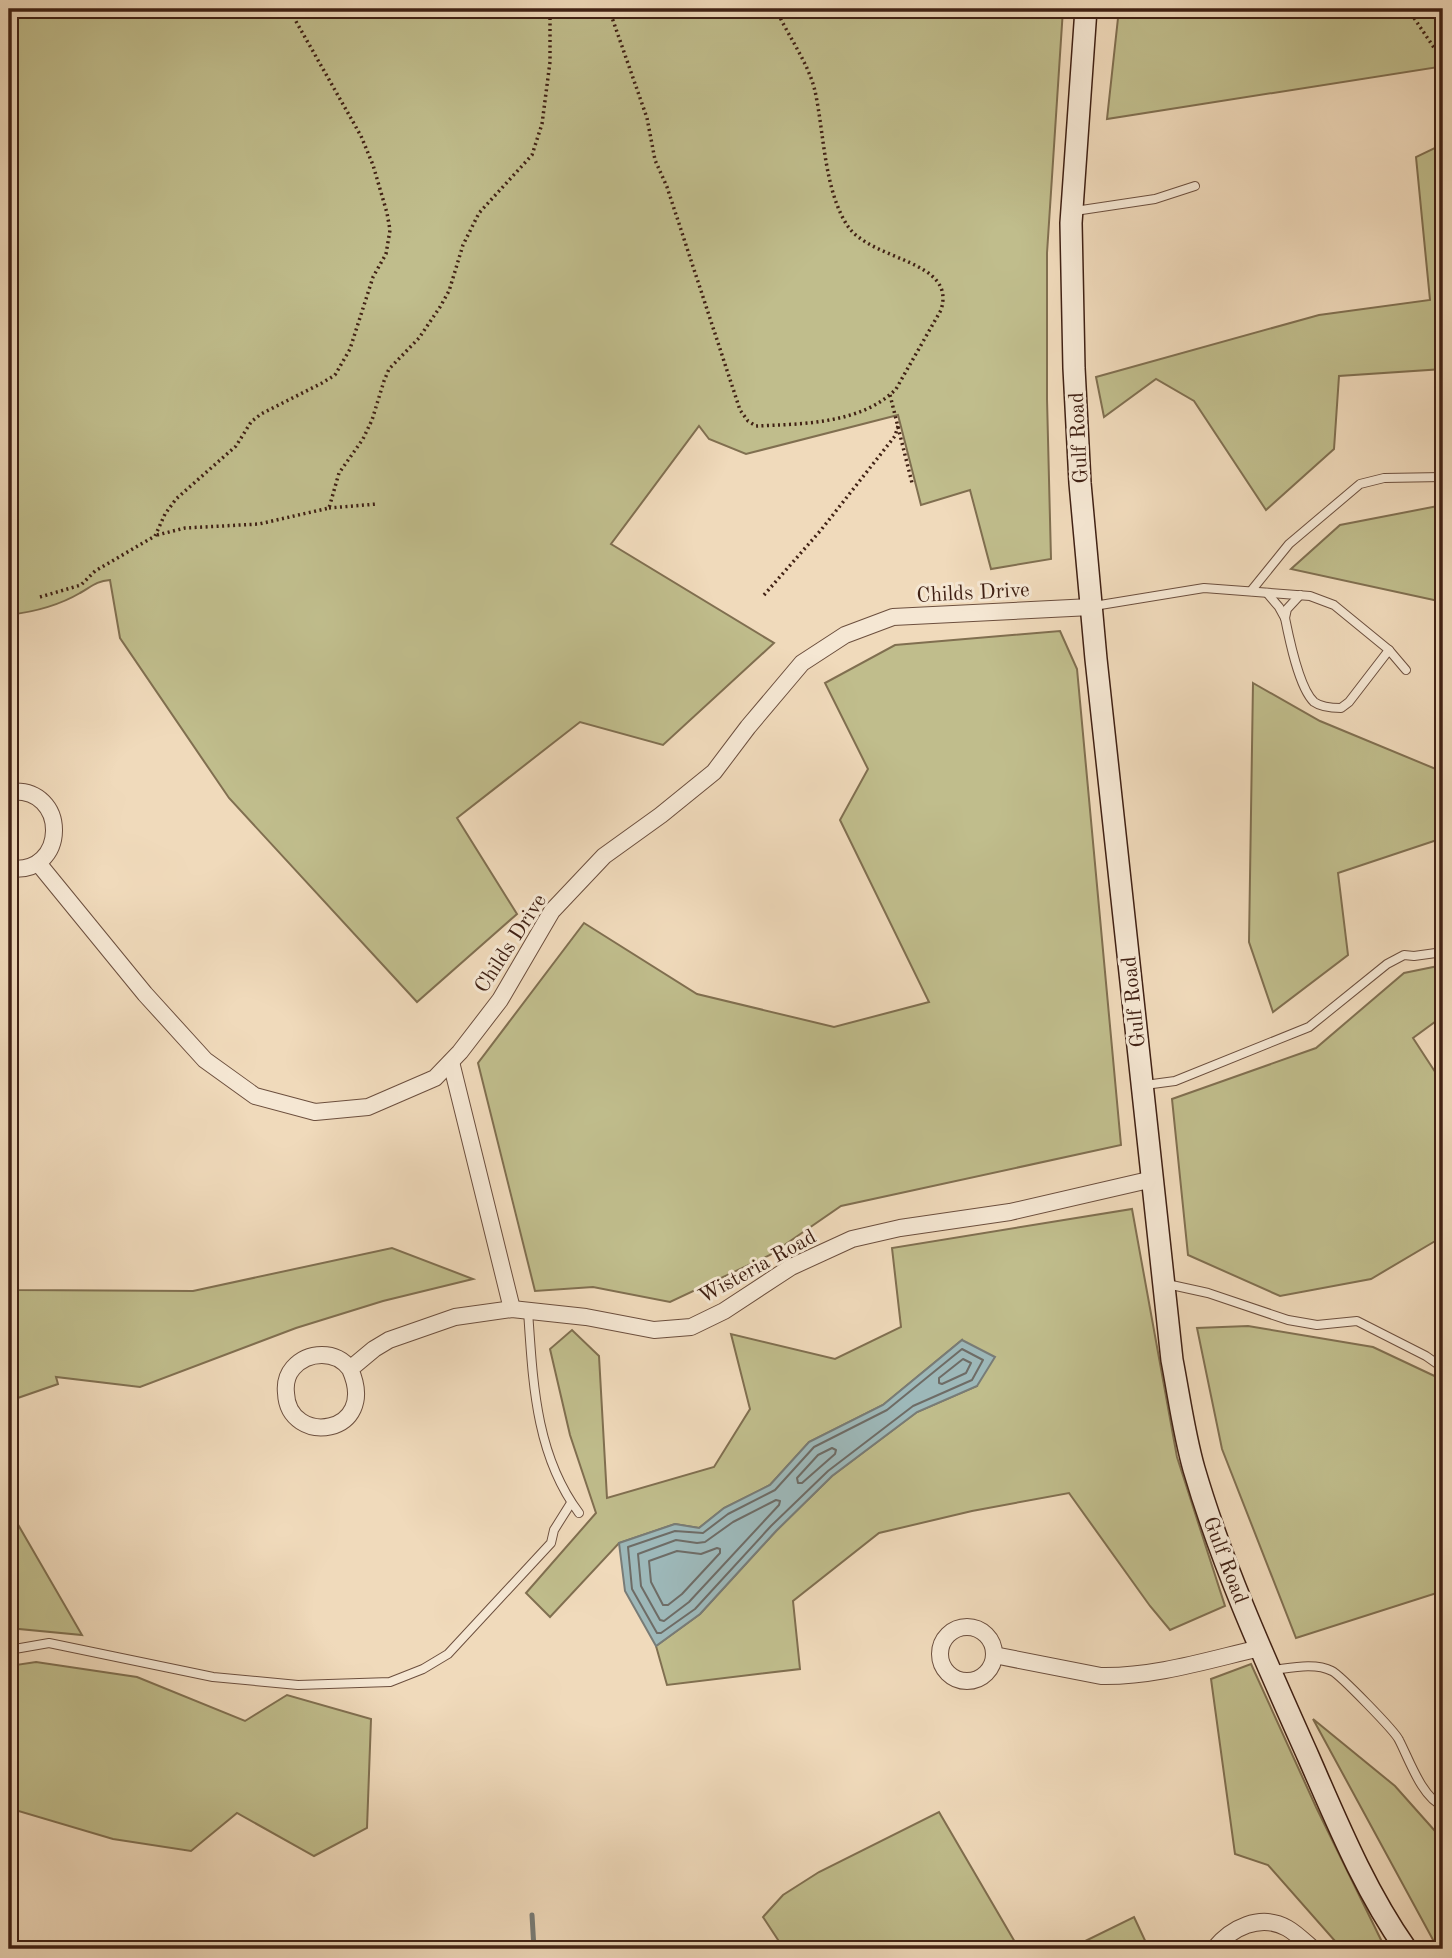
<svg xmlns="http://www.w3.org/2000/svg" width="1452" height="1958" font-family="'Old Standard TT',serif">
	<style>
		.green { fill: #c0bd8c; stroke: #806f50; stroke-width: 2 }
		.water { fill: #9db8b9; stroke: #787c77; stroke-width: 2 }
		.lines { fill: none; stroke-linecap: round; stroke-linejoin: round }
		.shore { stroke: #6e6c66; stroke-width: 2 }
		.stream { stroke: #787c77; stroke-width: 5 }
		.lane-casing { stroke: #6c4f3e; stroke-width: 10 }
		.street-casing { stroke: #6c4f3e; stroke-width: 18 }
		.secondary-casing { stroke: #402114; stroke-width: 24 }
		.path { stroke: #402114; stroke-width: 3.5; stroke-dasharray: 2 3.5; stroke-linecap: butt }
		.lane { stroke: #f5e7d3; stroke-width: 8 }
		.street { stroke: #f5e7d3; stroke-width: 16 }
		.secondary { stroke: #f5e7d3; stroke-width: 21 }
		.labels { text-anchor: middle; stroke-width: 6; stroke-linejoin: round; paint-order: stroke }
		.street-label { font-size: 21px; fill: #402114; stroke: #f5e7d3 }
	</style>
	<rect width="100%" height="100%" fill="#f0dabb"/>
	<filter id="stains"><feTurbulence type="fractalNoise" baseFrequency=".00286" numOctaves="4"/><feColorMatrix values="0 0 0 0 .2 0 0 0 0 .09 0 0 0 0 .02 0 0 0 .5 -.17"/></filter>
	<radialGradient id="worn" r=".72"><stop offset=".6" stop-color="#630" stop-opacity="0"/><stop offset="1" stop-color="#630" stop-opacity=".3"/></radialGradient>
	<g class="green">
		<path d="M9,9H1063L1047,253V399L1051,559L991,569L970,490L921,505L898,415L746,454L709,439L699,426L611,544L774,643L663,745L580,722L457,818L517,914L417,1002L229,798L120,638L110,580C96,581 91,587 80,593C58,606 33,612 9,615Z"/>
		<polygon points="1119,9 1443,9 1443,74 1438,67 1107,119"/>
		<polygon points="1443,144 1443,369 1339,376 1334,449 1266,510 1194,401 1156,379 1104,417 1096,377 1319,315 1430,300 1416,157"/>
		<polygon points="1443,505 1443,602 1291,569 1340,525"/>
		<polygon points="1060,631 1077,669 1121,1145 841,1206 770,1255 670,1302 593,1287 535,1291 478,1063 584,923 697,994 834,1027 929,1002 840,820 868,769 825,683 895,645"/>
		<polygon points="1253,683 1320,721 1443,772 1443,838 1338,873 1348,955 1273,1012 1249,942"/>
		<polygon points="1443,965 1443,1016 1413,1038 1443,1084 1442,1237 1371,1279 1280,1296 1188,1255 1172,1099 1316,1048 1404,973"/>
		<polygon points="9,1145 16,1290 193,1291 392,1248 473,1279 383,1301 296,1328 140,1387 56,1377 58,1384 9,1401"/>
		<polygon points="1132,1209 1177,1457 1225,1606 1170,1630 1150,1606 1069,1493 972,1511 879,1533 793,1601 800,1669 667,1685 656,1646 700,1614 776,1531 832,1476 917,1412 977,1386 962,1340 883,1405 809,1442 770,1485 724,1508 699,1528 675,1524 619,1543 550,1617 526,1593 596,1513 570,1435 550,1349 572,1330 599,1356 607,1498 714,1467 750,1409 731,1334 835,1359 901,1327 892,1248"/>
		<polygon points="1248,1326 1373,1347 1443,1380 1443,1591 1296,1638 1222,1449 1197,1328"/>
		<polygon points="9,1509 82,1635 9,1628"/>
		<polygon points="36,1662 137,1677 245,1721 287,1695 371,1719 367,1828 314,1856 237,1813 191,1851 113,1839 15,1810 9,1788 9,1666"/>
		<polygon points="1251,1664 1316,1807 1384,1946 1374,1949 1342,1949 1268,1865 1235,1854 1211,1679"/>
		<polygon points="1313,1719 1395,1786 1443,1840 1443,1949 1438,1949"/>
		<polygon points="939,1812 1019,1949 784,1949 763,1917 783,1895 819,1872"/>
		<polygon points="1134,1917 1149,1949 1069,1949"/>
	</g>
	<polygon class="water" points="962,1340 995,1357 977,1386 917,1412 832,1476 776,1531 700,1614 656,1646 625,1591 619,1543 675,1524 699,1528 724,1508 770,1485 809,1442 883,1405"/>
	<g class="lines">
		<g class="shore">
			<polygon points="962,1349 983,1360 972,1380 913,1406 828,1471 771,1526 695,1609 661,1633 657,1633 632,1589 628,1547 675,1531 703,1533 728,1514 775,1490 814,1447 887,1410"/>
			<polygon points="963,1359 971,1363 966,1373 942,1384 939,1383 939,1378"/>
			<polygon points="832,1448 836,1450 835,1454 802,1483 798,1483 797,1478 818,1455"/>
			<polygon points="776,1500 780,1501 779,1505 689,1602 664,1621 660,1620 641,1586 638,1554 676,1540 697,1543 705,1542 733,1522"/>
			<polygon points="717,1548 720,1549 720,1553 682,1594 668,1605 663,1605 651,1582 649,1561 677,1551 701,1554"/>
		</g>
		<polyline class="stream" points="532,1915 534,1949"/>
		<defs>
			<g id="lane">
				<polyline points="1075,211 1155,199 1195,186"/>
				<polyline points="1251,591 1289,544 1360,484 1384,478 1443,477"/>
				<polyline points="1267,593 1279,607 1285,618"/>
				<path d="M1300,595L1287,609L1285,618C1289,638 1299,688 1314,702C1321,707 1333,708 1341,708L1349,702L1389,650"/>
				<polyline points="1094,606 1204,588 1310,596 1334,605 1389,650 1406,670"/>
				<polyline points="1145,1085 1175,1081 1309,1027 1387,964 1404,955 1414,956 1443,952"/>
				<polyline points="1167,1284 1208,1293 1288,1320 1317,1325 1357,1321 1426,1356 1443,1368"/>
				<path d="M528,1311C533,1381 535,1454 579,1513"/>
				<polyline points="9,1650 49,1643 213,1677 298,1685 390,1682 423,1669 448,1654 551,1543 554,1530 571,1503"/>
				<path d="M1273,1670C1290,1668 1315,1662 1332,1671C1340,1675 1395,1731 1399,1740C1409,1759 1422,1798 1443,1806"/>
			</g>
			<g id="street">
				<path d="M9,792C70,785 68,877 9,868"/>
				<polyline points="38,863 145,994 205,1060 255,1096 315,1112 368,1107 435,1078 460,1052 500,1000 552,911 604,856 661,815 714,772 748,727 802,663 845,635 893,617 1091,607"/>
				<polyline points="451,1062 512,1309"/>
				<path d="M350,1369C380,1436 288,1447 286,1393C285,1384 287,1375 293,1368C308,1351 336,1350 350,1369L374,1349L389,1340L455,1317L512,1309L586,1317L654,1330L691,1327L724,1311L791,1267L852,1239L900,1228L1010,1212L1153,1179"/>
				<circle cx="967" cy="1654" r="27"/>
				<path d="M994,1655L1101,1676C1155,1677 1208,1660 1260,1648"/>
				<path d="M1214,1949C1231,1928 1260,1913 1287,1928C1296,1933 1305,1942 1313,1949"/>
			</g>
			<path id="secondary" d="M1086,9L1071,223L1074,368L1080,483L1096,659L1172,1360C1179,1396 1184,1434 1194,1469C1223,1568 1266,1662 1308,1756C1337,1822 1364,1889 1406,1949"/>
		</defs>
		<use href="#lane" class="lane-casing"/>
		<use href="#street" class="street-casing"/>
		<use href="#secondary" class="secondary-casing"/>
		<g class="path">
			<path d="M609,9L647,118L655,160L667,187L740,410L748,421L756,426C801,424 862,424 896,389L941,310C957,259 871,262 847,225C824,189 824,132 815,91C808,62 788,36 776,9"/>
			<polyline points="1408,9 1443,61"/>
			<polyline points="890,395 912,483"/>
			<polyline points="329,508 377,504"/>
			<polyline points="157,535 185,528 259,524 329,508 339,473 363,439 372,420 384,381 389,369 419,338 440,307 449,291 463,245 479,213 532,155 542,124 550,62 550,9"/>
			<polyline points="764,595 821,530 895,436 898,426"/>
			<polyline points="40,597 81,585 95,571 155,536 165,514 176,499 236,446 251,422 261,414 322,383 335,375 350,349 373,277 386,254 390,230 387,213 373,165 361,136 289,9"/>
		</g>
		<use href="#lane" class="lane"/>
		<use href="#street" class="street"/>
		<use href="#secondary" class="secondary"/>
	</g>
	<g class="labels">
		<g class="street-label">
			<text transform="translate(1078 438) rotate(-93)" y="7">Gulf Road</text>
			<text transform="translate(973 592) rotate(-3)" y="7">Childs Drive</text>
			<text transform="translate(510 943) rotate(-57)" y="7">Childs Drive</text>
			<text transform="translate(1133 1002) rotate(-96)" y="7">Gulf Road</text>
			<text transform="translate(757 1266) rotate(-29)" y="7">Wisteria Road</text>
			<text transform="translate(1226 1560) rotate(69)" y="7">Gulf Road</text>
		</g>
	</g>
	<rect width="1452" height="1958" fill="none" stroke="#f0dabb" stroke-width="35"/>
	<rect x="10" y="10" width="1431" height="1937" fill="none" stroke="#402114" stroke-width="3.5"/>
	<rect x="18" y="18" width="1417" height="1923" fill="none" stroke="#402114" stroke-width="2"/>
	<rect width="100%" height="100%" filter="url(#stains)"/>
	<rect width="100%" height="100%" fill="url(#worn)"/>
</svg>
